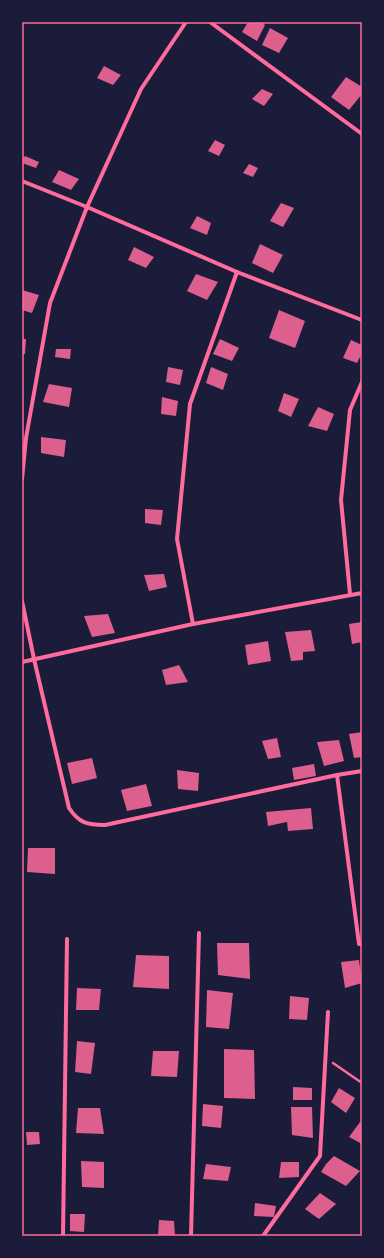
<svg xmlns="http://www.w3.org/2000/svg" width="384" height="1258" font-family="'Noto Sans',sans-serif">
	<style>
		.building { fill: #dd5f8e }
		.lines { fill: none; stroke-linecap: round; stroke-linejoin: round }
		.path { stroke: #ff6b9d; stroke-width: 2.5 }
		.minor { stroke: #ff6b9d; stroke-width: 4 }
		.neatline { fill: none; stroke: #ff6b9d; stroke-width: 1.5 }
	</style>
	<rect width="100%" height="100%" fill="#1b1b3a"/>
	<g class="building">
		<polygon points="248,22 261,22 265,25 257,41 242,32"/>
		<polygon points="270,28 288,38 279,53 262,45"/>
		<polygon points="104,66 121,75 113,85 97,78"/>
		<polygon points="346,77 362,87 362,94 349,110 331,97"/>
		<polygon points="262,89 273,94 264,106 252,99"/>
		<polygon points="215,140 225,145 219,156 208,151"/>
		<polygon points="25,156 39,162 36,168 22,163 22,160"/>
		<polygon points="249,164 258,168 253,177 243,173"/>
		<polygon points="59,170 79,179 71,190 52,182"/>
		<polygon points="281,203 294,208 283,227 270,221"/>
		<polygon points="197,216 211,223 207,235 190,228"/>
		<polygon points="260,244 283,255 273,273 252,263"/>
		<polygon points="134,247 154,257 146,268 128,260"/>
		<polygon points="196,274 218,282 207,300 187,291"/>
		<polygon points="22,290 39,295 32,313 22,310"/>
		<polygon points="279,310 305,321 295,348 269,338"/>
		<polygon points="22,339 26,339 25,354 22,354"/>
		<polygon points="220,339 239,348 232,361 213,354"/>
		<polygon points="351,340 362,345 362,353 357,363 343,358"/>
		<polygon points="56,349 71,349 70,359 55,357"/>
		<polygon points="168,367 183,370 180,385 166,382"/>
		<polygon points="211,367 228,374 223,390 206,383"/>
		<polygon points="49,384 72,388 69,407 43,402"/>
		<polygon points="284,393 299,399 291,417 278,411"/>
		<polygon points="162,397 178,401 176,416 161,414"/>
		<polygon points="318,407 334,414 327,431 308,426"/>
		<polygon points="41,437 66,440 64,457 41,453"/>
		<polygon points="145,509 163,510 161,525 145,523"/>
		<polygon points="164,574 167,587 149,591 144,575"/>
		<polygon points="108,614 115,633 92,637 84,616"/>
		<polygon points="362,622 362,642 352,644 349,624"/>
		<polygon points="311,630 315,651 303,652 303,660 291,661 285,632"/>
		<polygon points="268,641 271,661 248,665 245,645"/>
		<polygon points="179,665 188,682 166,685 162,670"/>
		<polygon points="362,732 362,757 354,758 349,734"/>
		<polygon points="277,738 281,757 268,759 262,741"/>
		<polygon points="339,740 344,761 324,766 317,742"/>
		<polygon points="92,758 97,778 72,784 67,763"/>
		<polygon points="314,764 316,776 294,780 292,768"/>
		<polygon points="177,770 199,773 198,791 178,789"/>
		<polygon points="146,784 152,806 127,811 121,790"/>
		<polygon points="311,808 313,829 288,831 287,822 268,826 266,812"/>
		<polygon points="28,848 55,848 55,874 27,872"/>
		<polygon points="217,943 249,943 250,979 218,975"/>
		<polygon points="136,955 169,956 169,989 133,987"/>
		<polygon points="359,960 362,983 345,988 341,962"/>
		<polygon points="77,988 101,989 99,1010 76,1010"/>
		<polygon points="207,990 233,993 229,1029 206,1027"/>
		<polygon points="290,996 309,998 307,1020 289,1019"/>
		<polygon points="77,1041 95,1043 91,1074 75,1072"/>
		<polygon points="224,1049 254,1050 255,1099 224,1098"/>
		<polygon points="153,1051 179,1051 177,1077 151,1076"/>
		<polygon points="293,1087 312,1088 312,1100 293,1100"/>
		<polygon points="339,1088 355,1098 346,1113 331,1102"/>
		<polygon points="203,1104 223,1106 221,1128 202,1126"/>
		<polygon points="291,1107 312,1107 313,1138 292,1135"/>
		<polygon points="78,1108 100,1108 104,1134 76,1133"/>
		<polygon points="360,1122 362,1124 362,1144 349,1137"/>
		<polygon points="26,1132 39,1132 40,1144 27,1145"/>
		<polygon points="334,1156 360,1171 346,1186 321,1172 326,1164"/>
		<polygon points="81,1161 104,1162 104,1188 82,1187"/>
		<polygon points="281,1162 299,1162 299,1177 279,1178"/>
		<polygon points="206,1164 231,1167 228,1181 203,1179"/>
		<polygon points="320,1193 336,1204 319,1219 305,1209"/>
		<polygon points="255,1203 276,1206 274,1217 254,1216"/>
		<polygon points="70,1214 85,1214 84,1232 70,1231"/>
		<polygon points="159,1220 174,1221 175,1236 158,1236"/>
	</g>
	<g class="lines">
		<polyline class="path" points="333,1063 362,1083"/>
		<g class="minor">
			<polyline points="210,22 362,134"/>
			<polyline points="22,181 87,207 237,272 362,320"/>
			<polyline points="22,479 26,438 50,303 87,207 141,89 186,22"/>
			<polyline points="350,594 341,500 350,410 362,382"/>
			<path d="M22,601L34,659L69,808C79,823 87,825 105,825L337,775L362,771"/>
			<polyline points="193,624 177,539 190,404 237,272"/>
			<polyline points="22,662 193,624 362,593"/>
			<polyline points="337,775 359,944 362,943"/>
			<polyline points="63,1236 67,939"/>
			<polyline points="191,1236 199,933"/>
			<polyline points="263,1236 320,1156 328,1012"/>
		</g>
	</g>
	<rect width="384" height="1258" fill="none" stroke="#1b1b3a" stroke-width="46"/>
	<rect x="23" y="23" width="338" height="1212" class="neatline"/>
</svg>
